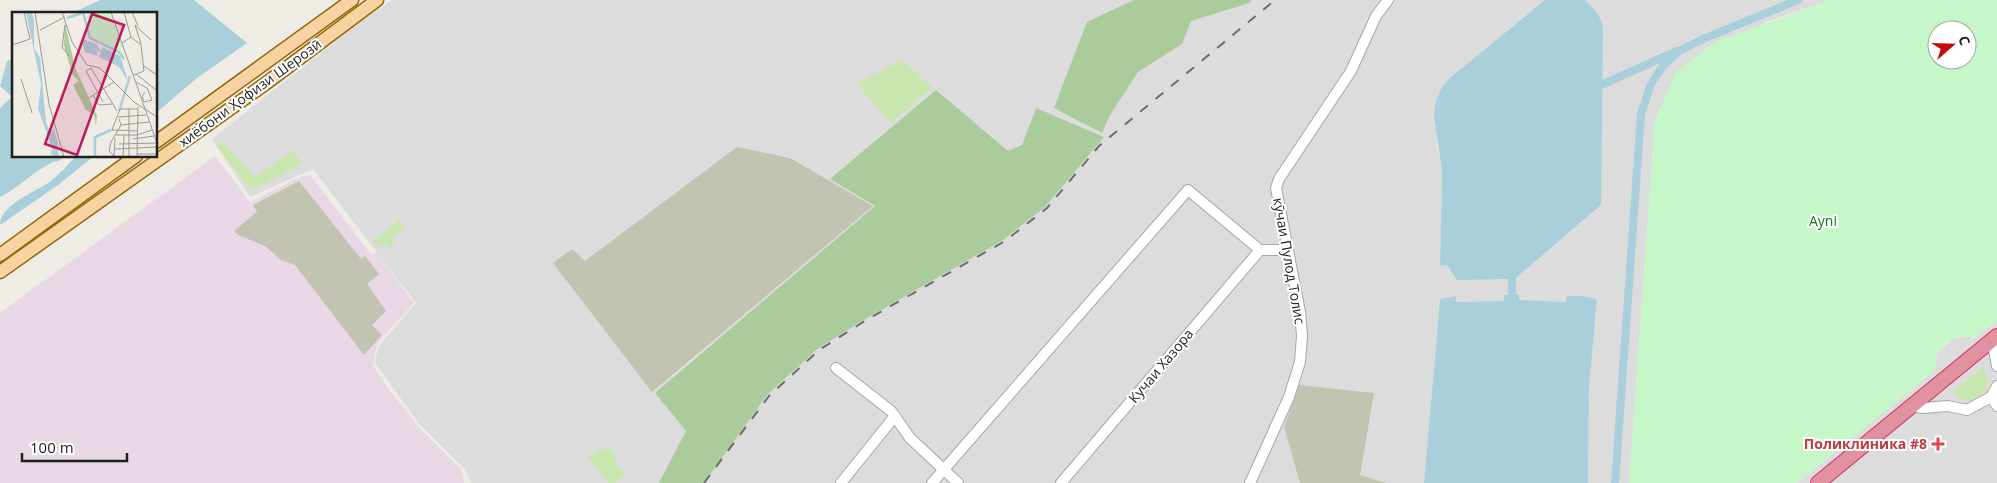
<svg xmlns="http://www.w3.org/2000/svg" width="1997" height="483" font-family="'Open Sans',sans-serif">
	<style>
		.residential { fill: #dddcdc }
		.industrial { fill: #e8d8e5 }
		.construction { fill: #c3c3b1 }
		.grass { fill: #c9e6ae }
		.forest { fill: #aacc9c }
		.park { fill: #c5f7c9; fill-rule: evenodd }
		.water { fill: #a8cfda }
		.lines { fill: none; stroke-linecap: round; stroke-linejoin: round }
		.canal { stroke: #a8cfda; stroke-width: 8 }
		.minor-casing { stroke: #a6a6a6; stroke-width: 12 }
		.major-casing { stroke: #916408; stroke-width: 15 }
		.highway-casing { stroke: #d22d65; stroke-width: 16 }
		.minor { stroke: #fff; stroke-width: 10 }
		.major { stroke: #f7d3a2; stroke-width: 12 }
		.highway { stroke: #e291a0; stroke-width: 14 }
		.rail { stroke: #6d6d6d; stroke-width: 2; stroke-dasharray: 10 10; stroke-linecap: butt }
		.health-dot { fill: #e0444e; stroke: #fff; stroke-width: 2 }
		.labels { text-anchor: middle; stroke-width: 4; stroke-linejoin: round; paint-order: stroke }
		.street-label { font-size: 14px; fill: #1f1f1f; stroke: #fff }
		.park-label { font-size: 14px; fill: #11781a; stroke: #fff }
		.health-label { font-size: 14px; font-weight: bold; fill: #be3a42; stroke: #fff; text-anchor: end }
		.inset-river { fill: none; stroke: #a8cfda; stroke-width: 2.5 }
		.inset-road { fill: none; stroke: #9c9a96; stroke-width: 1 }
		.view { fill: #c2185b; fill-opacity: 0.15; stroke: #c2185b; stroke-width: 2.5 }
		.inset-edge { fill: none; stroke: #1f1f1f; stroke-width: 2.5 }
	</style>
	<rect width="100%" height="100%" fill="#efece5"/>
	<g class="residential">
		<polygon points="392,0 1545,0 1451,77 1437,143 1442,172 1440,265 1447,264 1509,279 1509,276 1595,202 1597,28 1602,27 1602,24 1597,13 1585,0 1830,0 1766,22 1655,120 1629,483 1588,483 1589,388 1597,299 1582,296 1567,296 1567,302 1519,300 1518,294 1504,295 1504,301 1455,302 1456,296 1440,299 1424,483 471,483 465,469 420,425 375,363 378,347 416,303 313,169 250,197 212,139 359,23"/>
		<polygon points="1997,321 1997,483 1797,483 1934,371 1938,352 1953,339 1968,336 1974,338"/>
	</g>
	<polygon class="industrial" points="215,156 250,202 300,177 310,175 372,256 377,252 414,303 377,344 373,366 387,387 418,426 461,469 464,483 0,483 0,313"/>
	<g class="construction">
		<polygon points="737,147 790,158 873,206 652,392 553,263 572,249 585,261"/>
		<polygon points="299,181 361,259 365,256 379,274 367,284 386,311 372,325 382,335 364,355 295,265 281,260 265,246 238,235 234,231 257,212 253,205"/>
		<polygon points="1299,385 1374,393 1360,475 1386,483 1300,483 1284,427"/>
	</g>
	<g class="grass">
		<polygon points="902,60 932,87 891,123 857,84"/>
		<polygon points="224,143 255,177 292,151 303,163 263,185 251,190 217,147"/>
		<polygon points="399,220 405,227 391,238 395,243 389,248 385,243 379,248 373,241"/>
		<path d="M1983,367C1997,389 1973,413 1953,392Z"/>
		<polygon points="608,447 617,456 614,459 625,475 615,483 608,483 588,457 600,448 603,451"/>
	</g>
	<g class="forest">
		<polygon points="1134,0 1251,0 1249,3 1191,21 1182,44 1138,72 1110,115 1102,133 1054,108 1087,22"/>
		<polygon points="936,90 1008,151 1022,145 1036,108 1104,137 1045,207 1003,240 867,318 817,349 767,395 704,483 659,483 686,431 655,393 875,206 830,179"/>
	</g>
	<path class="park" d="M1830,0H1997V321L1974,338C1961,333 1943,341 1937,355C1935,360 1935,365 1934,371L1797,483H1629L1655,120L1676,72L1715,42ZM1937,30H1967V60H1937Z"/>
	<g class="water">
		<polygon points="100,0 194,0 247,43 197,78 156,113 156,14 70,14"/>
		<path d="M1545,0H1585C1593,7 1601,16 1603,27L1597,28L1595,202L1509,276V279L1457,280L1447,265L1440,266L1442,172L1434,115L1436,101L1442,87L1451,77Z"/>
		<path d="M14,59V156H65C61,161 56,161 51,163C33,172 18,188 0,197V108L12,97L0,86L7,61Z"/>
		<path d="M76,156H94L58,185L0,225C0,204 36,192 51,181C60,173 68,165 76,156Z"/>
		<polygon points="1519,294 1519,300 1566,302 1567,296 1582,296 1597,299 1589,388 1588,483 1424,483 1440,299 1456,296 1456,302 1504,301 1504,295"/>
	</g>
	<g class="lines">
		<g class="canal">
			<polyline points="1599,86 1677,51"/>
			<polyline points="1512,294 1512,276 1597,203 1599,29 1594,19"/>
			<polyline points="1615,483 1641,114 1651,84 1663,66 1679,51 1703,39 1798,0"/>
		</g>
		<defs>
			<g id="minor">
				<polyline points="1992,340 1997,366"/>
				<polyline points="836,368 891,411 910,438 958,483"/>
				<polyline points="1997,386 1991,397 1997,406"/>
				<polyline points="1911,406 1923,408 1948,406 1967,410 1991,397"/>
				<polyline points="841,483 895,416"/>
				<polyline points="932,483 1188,190 1260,250 1288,250"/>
				<polyline points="1061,483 1260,250"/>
				<polyline points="1250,483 1289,397 1300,362 1302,336 1300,312 1276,188 1279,179 1351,71 1376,16 1388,0"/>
			</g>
			<g id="major">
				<polyline points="156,142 352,0"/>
				<polyline points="0,255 136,156"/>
				<polyline points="0,272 265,84 377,0"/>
			</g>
			<polyline id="highway" points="1818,483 1997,336"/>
		</defs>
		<use href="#minor" class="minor-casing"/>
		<use href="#major" class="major-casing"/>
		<use href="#highway" class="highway-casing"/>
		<use href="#minor" class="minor"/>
		<use href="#major" class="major"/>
		<use href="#highway" class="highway"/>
		<polyline class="rail" points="704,483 769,396 819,350 868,319 1005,241 1047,208 1099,146 1275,0"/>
	</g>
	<path class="health-dot" d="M1935.5 436.5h5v5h5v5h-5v5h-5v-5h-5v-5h5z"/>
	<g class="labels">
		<g class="street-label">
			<text transform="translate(250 93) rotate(-36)" y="5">хиёбони Ҳофизи Шерозӣ</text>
			<text transform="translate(1289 261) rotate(80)" y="5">кӯчаи Пулод Толис</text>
			<text transform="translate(1161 366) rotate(-50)" y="5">Кучаи Хазора</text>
		</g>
		<g class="park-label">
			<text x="1823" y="226">Ayni</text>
		</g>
		<g class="health-label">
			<text x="1927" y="449">Поликлиника #8</text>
		</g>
	</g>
	<g transform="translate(12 12)">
		<rect width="145" height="145" fill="#efece5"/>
		<path d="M53,12L63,55L85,104L84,114L82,103L74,98L61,73L67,69L60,62L52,33Z" fill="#aacc9c"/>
		<path d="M77,0H98L111,36L107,39L78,24L75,3Z" fill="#c5f7c9"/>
		<path d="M14,0H19L22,7V36L28,46L34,111L38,119L42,117L50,145L45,131L47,145L39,142L40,135L26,97L29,72ZM73,28L84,33L86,44L73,40L70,30ZM90,35L108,44L116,69L107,55L87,45Z" fill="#a8cfda"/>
		<path class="inset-river" d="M71,0L78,26L107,40L112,47M55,6L73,0M72,29L84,33L88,40M107,99L118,64M83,145V125L99,118"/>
		<path class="inset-road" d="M23,0L37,92L52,145M50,0L60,30L75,53L88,56L122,90L145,105M99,0L145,131M112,0L119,25M120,0L126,14M53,13L50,35L57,44M28,18L53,5M110,31L119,25L129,33L132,59L122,63M129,32L123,13L139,28M0,33L18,27L12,0M132,54L145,63M79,56L105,99M79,56L74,59L91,90M124,62L144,78M9,67L20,101M124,70L135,76L140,88L132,90L130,84L133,80M81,83L87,93L100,92M77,86L102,70M117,97V145M125,97H108L100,118L125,119M106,105L134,103M109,113L137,110M104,123H125L140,118M103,126L102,144L97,139L99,130L109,113L107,107M121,127L142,124M107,132L144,131M103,137L145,135M125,142H145M111,145L112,123M125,145L126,95"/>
		<path class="view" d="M80,2L112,13L65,143L33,132Z"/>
		<rect width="145" height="145" class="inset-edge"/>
	</g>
	<g transform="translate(1952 45) rotate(70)"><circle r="24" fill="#ffffff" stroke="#a5a5a5"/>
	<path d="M0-4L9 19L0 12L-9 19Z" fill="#c30b0a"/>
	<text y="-8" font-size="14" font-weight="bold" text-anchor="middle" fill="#1f1f1f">С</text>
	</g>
	<path d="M22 453v8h105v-8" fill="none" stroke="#1f1f1f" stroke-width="2.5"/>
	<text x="30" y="453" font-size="15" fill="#1f1f1f" stroke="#ffffff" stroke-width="4" paint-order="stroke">100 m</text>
</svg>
